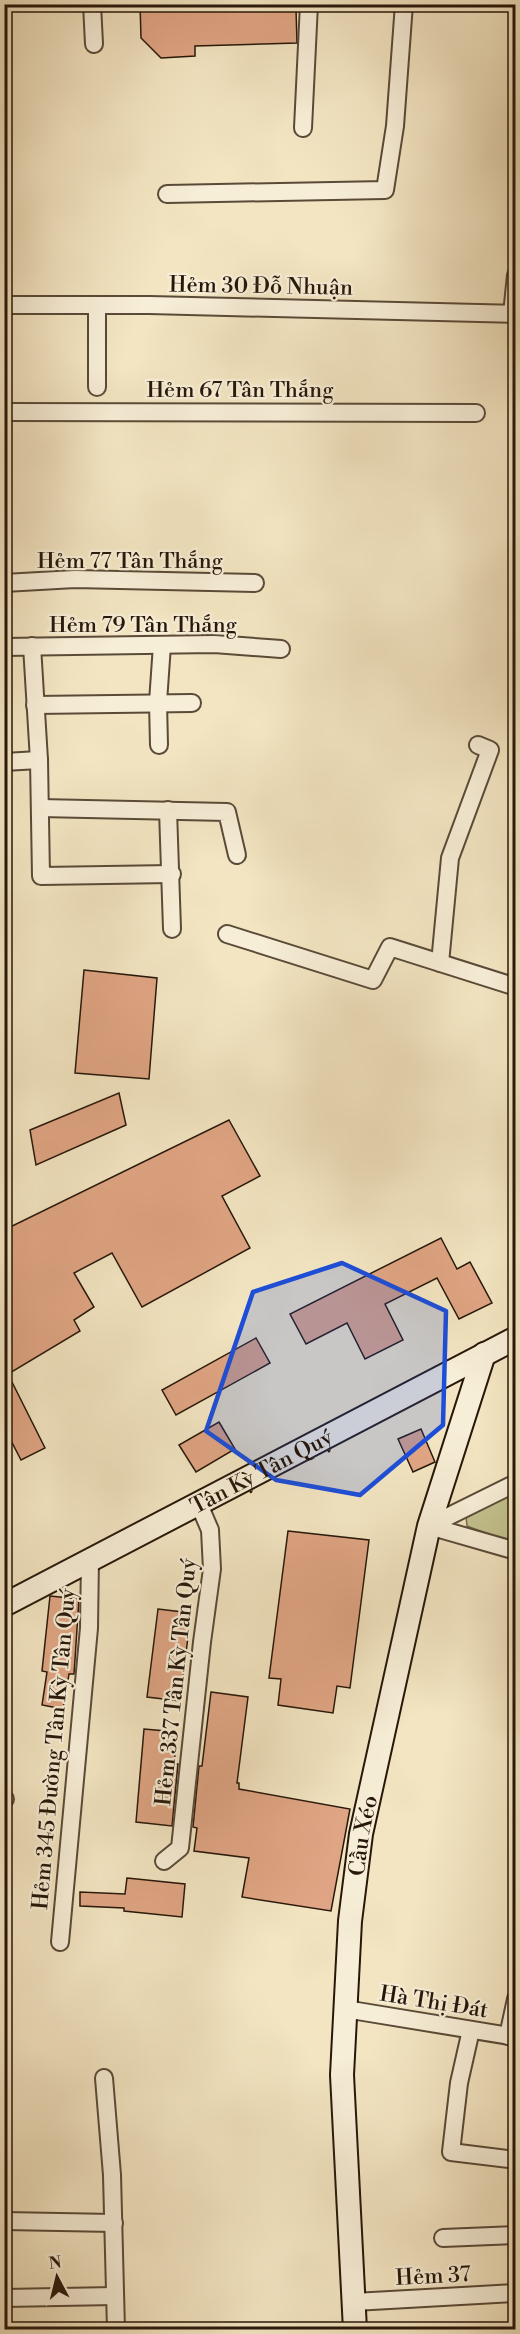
<svg xmlns="http://www.w3.org/2000/svg" width="520" height="2334" font-family="'Libre Bodoni',serif">
	<style>
		.green { fill: #c3c28e; stroke: #756c4c; stroke-width: 1.5 }
		.building { fill: #e0a584; stroke: #27170a; stroke-width: 1.5 }
		.lines { fill: none; stroke-linecap: round; stroke-linejoin: round }
		.street-casing { stroke: #5a4a38; stroke-width: 20 }
		.secondary-casing { stroke: #27170a; stroke-width: 26 }
		.street { stroke: #f7eed7; stroke-width: 16 }
		.secondary { stroke: #f7eed7; stroke-width: 22 }
		.marked { fill: #1d4ed8; fill-opacity: 0.2; stroke: #1d4ed8; stroke-width: 4.5; stroke-linejoin: round }
		.labels { text-anchor: middle; stroke-width: 4.5; stroke-linejoin: round; paint-order: stroke }
		.street-label { font-size: 22px; fill: #27170a; stroke: #f7eed7 }
	</style>
	<rect width="100%" height="100%" fill="#f3e5c2"/>
	<filter id="stains"><feTurbulence type="fractalNoise" baseFrequency=".00333" numOctaves="4"/><feColorMatrix values="0 0 0 0 .2 0 0 0 0 .09 0 0 0 0 .02 0 0 0 .5 -.17"/></filter>
	<radialGradient id="worn" r=".72"><stop offset=".6" stop-color="#630" stop-opacity="0"/><stop offset="1" stop-color="#630" stop-opacity=".3"/></radialGradient>
	<polygon class="green" points="515,1492 515,1544 467,1526 466,1516"/>
	<g class="building">
		<polygon points="140,4 263,4 263,8 296,9 297,43 195,46 195,56 161,58 141,38"/>
		<polygon points="84,970 157,978 149,1079 75,1073"/>
		<polygon points="119,1093 126,1125 36,1165 30,1130"/>
		<polygon points="229,1120 260,1176 222,1196 250,1248 142,1307 112,1253 74,1273 94,1307 74,1320 80,1331 8,1374 45,1448 21,1460 4,1427 4,1230"/>
		<polygon points="441,1238 457,1269 470,1262 492,1303 459,1319 437,1278 385,1304 403,1340 365,1359 347,1323 306,1344 290,1314"/>
		<polygon points="256,1338 270,1363 176,1415 162,1390"/>
		<polygon points="219,1422 235,1449 196,1472 179,1445"/>
		<polygon points="421,1429 435,1462 413,1472 398,1439"/>
		<polygon points="288,1531 369,1540 350,1688 337,1686 333,1713 278,1705 281,1679 269,1678"/>
		<polygon points="50,1596 79,1599 74,1674 69,1674 63,1709 42,1705 47,1672 42,1671"/>
		<polygon points="158,1609 191,1613 180,1701 147,1697"/>
		<polygon points="211,1692 248,1697 237,1783 239,1783 239,1789 350,1809 331,1911 242,1897 249,1858 194,1851 197,1828 193,1827 199,1766 202,1766"/>
		<polygon points="144,1729 177,1732 174,1764 178,1764 172,1826 136,1822"/>
		<polygon points="127,1878 185,1884 182,1917 124,1911 124,1908 80,1906 80,1892 125,1894"/>
	</g>
	<g class="lines">
		<defs>
			<g id="street">
				<polyline points="92,4 94,44"/>
				<polyline points="303,128 309,4"/>
				<polyline points="167,194 385,190 395,126 404,4"/>
				<polyline points="4,305 149,305 516,314"/>
				<polyline points="97,305 97,387"/>
				<polyline points="512,314 516,275"/>
				<polyline points="4,412 476,413"/>
				<polyline points="4,583 75,579 255,583"/>
				<polyline points="32,646 39,760 41,876 172,874"/>
				<polyline points="4,647 214,644 281,649"/>
				<polyline points="35,705 192,703"/>
				<polyline points="159,745 158,702 162,645"/>
				<polyline points="4,762 39,760"/>
				<polyline points="40,808 227,812 237,855"/>
				<polyline points="168,810 172,929"/>
				<polyline points="227,934 373,980 390,947 516,987"/>
				<polyline points="440,963 450,858 490,750 478,745"/>
				<polyline points="429,1526 516,1483"/>
				<polyline points="429,1526 516,1551"/>
				<polyline points="4,1799 5,1799"/>
				<polyline points="164,1861 180,1848 202,1642 212,1569 210,1530 198,1502"/>
				<polyline points="60,1942 89,1628 90,1559"/>
				<polyline points="345,2009 516,2037"/>
				<polyline points="471,2030 459,2083 451,2152 516,2160"/>
				<polyline points="508,2036 516,1999"/>
				<polyline points="104,2078 112,2175 116,2330"/>
				<polyline points="4,2221 114,2223"/>
				<polyline points="443,2238 516,2235"/>
				<polyline points="4,2298 115,2296"/>
				<polyline points="354,2302 516,2293"/>
			</g>
			<g id="secondary">
				<path id="s1" d="M4,1605L516,1338"/>
				<path id="s2" d="M355,2330L342,2075L350,1921L361,1834L429,1526L484,1354"/>
			</g>
		</defs>
		<use href="#street" class="street-casing"/>
		<use href="#secondary" class="secondary-casing"/>
		<use href="#street" class="street"/>
		<use href="#secondary" class="secondary"/>
	</g>
	<path class="marked" d="M342,1263L446,1311L443,1425L360,1495L276,1480L206,1431L253,1292Z"/>
	<g class="labels">
		<g class="street-label">
			<text transform="translate(261 285) rotate(1)" y="8">Hẻm 30 Đỗ Nhuận</text>
			<text x="240" y="397">Hẻm 67 Tân Thắng</text>
			<text x="130" y="568">Hẻm 77 Tân Thắng</text>
			<text x="143" y="632">Hẻm 79 Tân Thắng</text>
			<text dy="8" stroke="none"><textPath href="#s1" startOffset="290">Tân Kỳ Tân Quý</textPath></text>
			<text transform="translate(175 1682) rotate(-84)" y="8">Hẻm 337 Tân Kỳ Tân Quý</text>
			<text transform="translate(53 1749) rotate(-85)" y="8">Hẻm 345 Đường Tân Kỳ Tân Quý</text>
			<text dy="8" stroke="none"><textPath href="#s2" startOffset="496">Cầu Xéo</textPath></text>
			<text transform="translate(434 2001) rotate(9)" y="8">Hà Thị Đát</text>
			<text transform="translate(433 2275) rotate(-3)" y="8">Hẻm 37</text>
		</g>
	</g>
	<rect width="520" height="2334" fill="none" stroke="#f3e5c2" stroke-width="24"/>
	<rect x="6" y="6" width="508" height="2322" fill="none" stroke="#27170a" stroke-width="3"/>
	<rect x="12" y="12" width="496" height="2310" fill="none" stroke="#27170a" stroke-width="1.5"/>
	<g transform="translate(57 2277) rotate(353)" stroke="#f7eed7" stroke-width="4.5" paint-order="stroke">
	<path d="M0-4.5L10 22L0 15L-10 22Z" fill="#27170a"/>
	<text y="-9" font-size="16" font-weight="bold" text-anchor="middle" fill="#27170a">N</text>
	</g>
	<rect width="100%" height="100%" filter="url(#stains)"/>
	<rect width="100%" height="100%" fill="url(#worn)"/>
</svg>
